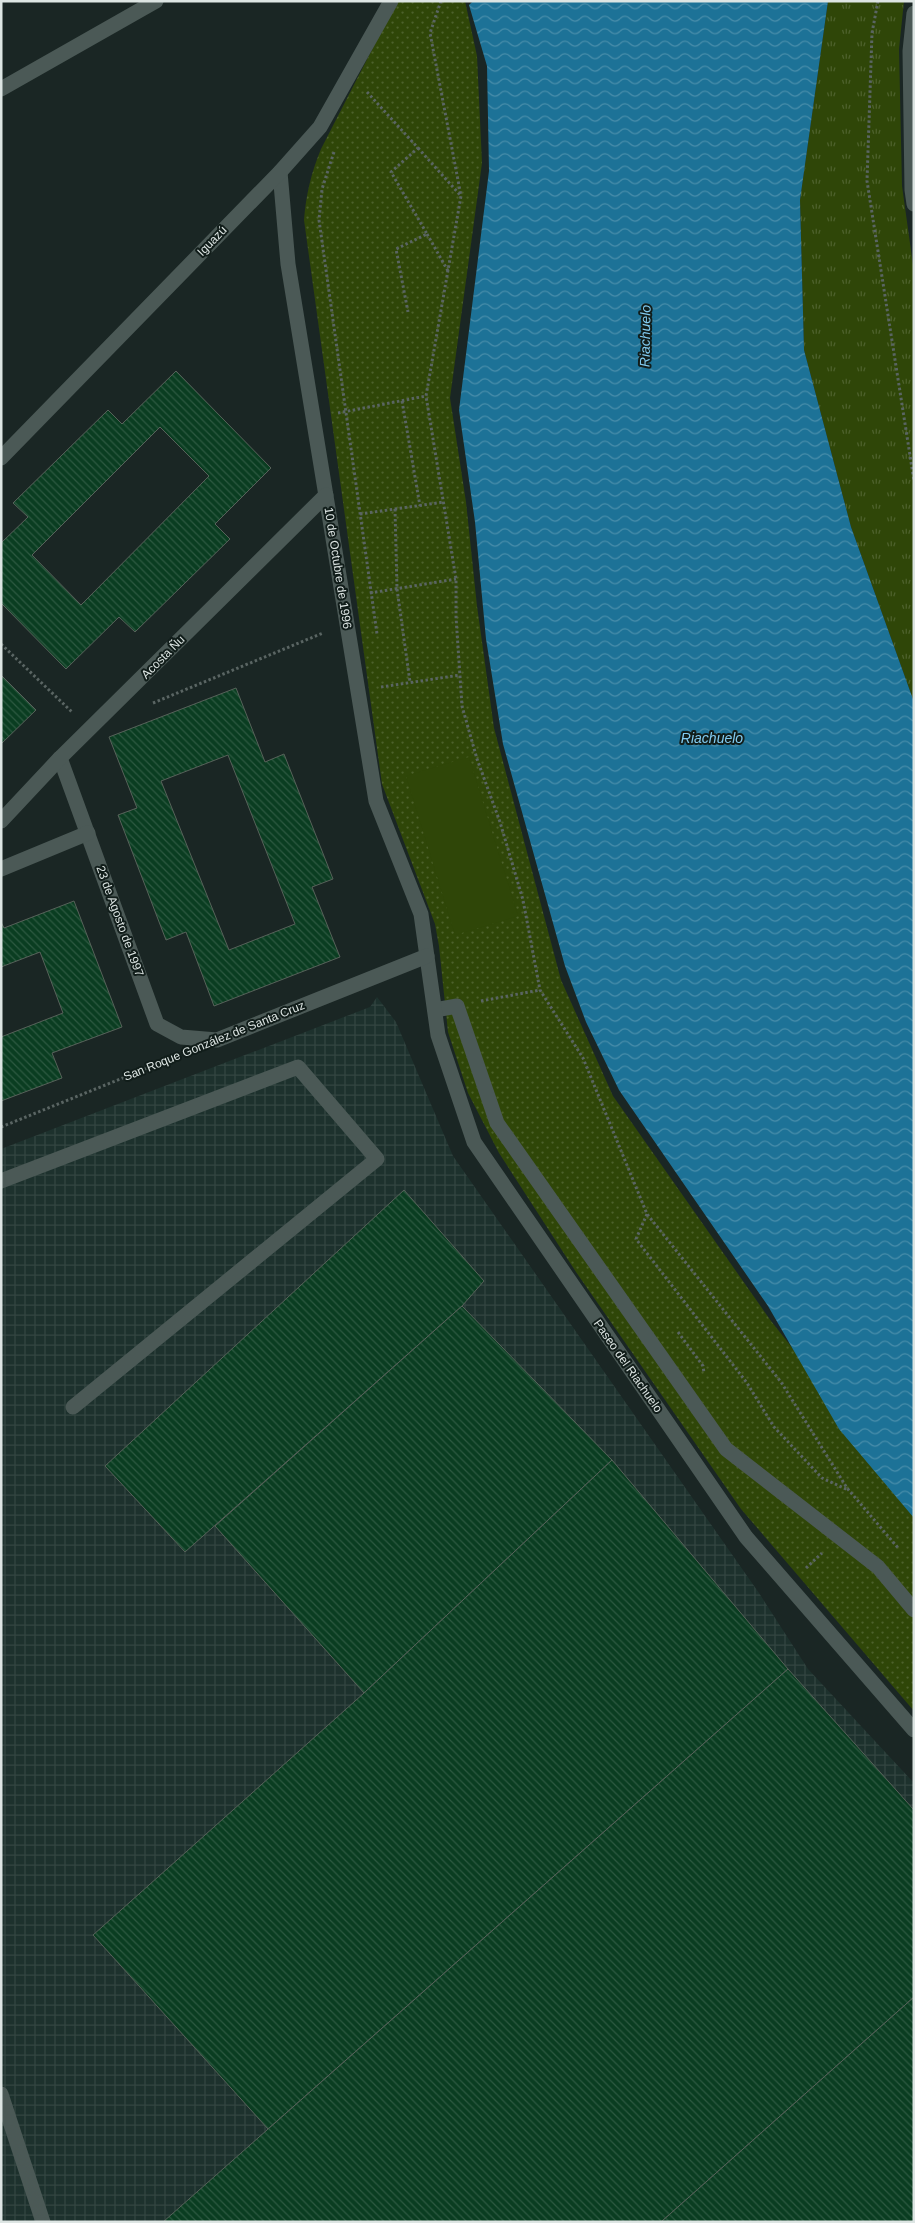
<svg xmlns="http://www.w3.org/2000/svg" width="915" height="2223" font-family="Arial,sans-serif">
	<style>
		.industrial { fill: url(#industrial-grid) }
		.grass { fill: url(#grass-tufts) }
		.park { fill: url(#park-dots) }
		.pitch { fill: #2f4608 }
		.water { fill: url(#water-waves) }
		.building { fill: url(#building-back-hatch); stroke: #57625a; fill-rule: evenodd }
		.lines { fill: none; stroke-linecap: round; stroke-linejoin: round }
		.path { stroke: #5a6563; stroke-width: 3; stroke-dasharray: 2.5 2.5; stroke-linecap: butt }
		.service { stroke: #4b5956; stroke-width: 15 }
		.minor { stroke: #4b5956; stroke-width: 15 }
		.tertiary { stroke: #4b5956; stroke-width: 15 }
		.labels { text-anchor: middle; stroke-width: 4; stroke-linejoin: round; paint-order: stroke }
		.street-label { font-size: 12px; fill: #dde5e3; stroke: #111d1a }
		.water-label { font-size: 14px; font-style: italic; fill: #82cbf1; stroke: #111d1a }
	</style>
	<defs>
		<pattern id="industrial-grid" width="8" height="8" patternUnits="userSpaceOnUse" patternTransform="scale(1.25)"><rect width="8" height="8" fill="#1d312d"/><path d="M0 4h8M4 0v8" fill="none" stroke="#334541"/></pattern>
		<pattern id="grass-tufts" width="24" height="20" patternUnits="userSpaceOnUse" patternTransform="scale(1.25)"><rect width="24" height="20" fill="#2f4608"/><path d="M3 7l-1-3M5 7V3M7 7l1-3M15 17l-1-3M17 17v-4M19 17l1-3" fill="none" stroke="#4d612c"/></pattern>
		<pattern id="park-dots" width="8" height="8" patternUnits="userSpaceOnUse" patternTransform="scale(1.25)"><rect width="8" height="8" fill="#2f4608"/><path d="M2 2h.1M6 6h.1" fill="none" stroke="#4d612c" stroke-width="1.8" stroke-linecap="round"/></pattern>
		<pattern id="water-waves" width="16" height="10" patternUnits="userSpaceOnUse" patternTransform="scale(1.25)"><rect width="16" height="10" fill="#1d7297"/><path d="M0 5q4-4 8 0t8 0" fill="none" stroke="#488daa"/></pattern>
		<pattern id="building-back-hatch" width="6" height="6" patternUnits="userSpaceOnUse" patternTransform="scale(1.25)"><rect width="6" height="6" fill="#0a3d21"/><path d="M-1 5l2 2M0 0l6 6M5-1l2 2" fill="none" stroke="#2d5941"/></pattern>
	</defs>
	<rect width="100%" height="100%" fill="#1a2624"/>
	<polygon class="industrial" points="377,997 396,1022 453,1156 759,1593 808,1669 914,1783 914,2222 1,2222 1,1149 370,1007"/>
	<polygon class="grass" points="828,1 904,1 899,49 902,186 914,272 914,702 851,527 804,350 800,200"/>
	<path class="park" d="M397,1H465L477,56L482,163L450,398L466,502L477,606L494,728L561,980L613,1096L771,1321L914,1502V1711L741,1509L576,1272L499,1153L468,1093L448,1032L439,946L435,924L382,784L304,220C306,195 311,173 321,149Z"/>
	<polygon class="pitch" points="469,757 518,916 455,935 406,776"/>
	<polygon class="water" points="473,1 828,1 800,200 804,350 851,527 914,702 914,1518 839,1429 768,1306 619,1090 586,1022 565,966 503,744 486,639 475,522 459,410 489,171 487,66 469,5"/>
	<g class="building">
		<path d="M176,371L271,468L215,524L230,539L135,632L119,617L66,669L1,603V543L28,517L13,503L108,410L122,424ZM160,427L209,476L81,605L32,555Z"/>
		<polygon points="1,675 36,710 1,744"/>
		<path d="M236,688L265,762L284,754L333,879L312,887L340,957L214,1006L186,932L166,940L118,815L137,808L109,737ZM228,755L295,924L229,950L161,781Z"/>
		<polygon points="74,901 122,1027 52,1053 62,1078 1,1101 1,1037 63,1013 40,952 1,967 1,922 4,928"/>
		<polygon points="404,1190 484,1281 462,1306 185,1552 105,1466"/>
		<polygon points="462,1306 612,1460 364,1693 215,1526"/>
		<polygon points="612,1460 788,1669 268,2129 93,1935 364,1693"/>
		<polygon points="788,1669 914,1810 914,1997 661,2222 163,2222"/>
		<polygon points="914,1997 914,2222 661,2222"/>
	</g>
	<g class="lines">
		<g class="path">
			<polyline points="441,1 430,33 461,196 426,396 456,579 456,617 462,706 477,759 500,822 523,900 540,990 583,1058 647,1214 781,1382 847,1488 899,1549"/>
			<polyline points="878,1 872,33 867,181 914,481"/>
			<polyline points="367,92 418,148 391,172 427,234 396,249 408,312"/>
			<polyline points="418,148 461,196"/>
			<polyline points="334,152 322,189 319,220 377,634"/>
			<polyline points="427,234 448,271"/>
			<polyline points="402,401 420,506"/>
			<polyline points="338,413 426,396"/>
			<polyline points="395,509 397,589 410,682"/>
			<polyline points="360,514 444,502"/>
			<polyline points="370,593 456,579"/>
			<polyline points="1,644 72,712"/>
			<polyline points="381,687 460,675"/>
			<polyline points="153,703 323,633"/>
			<polyline points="481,1001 540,990"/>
			<polyline points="1,1127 170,1059"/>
			<polyline points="647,1214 636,1239 747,1383 774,1427 822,1478 848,1490"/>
			<polyline points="678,1332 703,1366 704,1373"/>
			<polyline points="806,1568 822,1553"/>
		</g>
		<g class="service">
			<polyline points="435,1010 457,1006 497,1123 726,1449 878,1567 914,1610"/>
			<polyline points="1,1181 298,1067 377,1159 73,1407"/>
			<polyline points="1,2094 43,2222"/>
		</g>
		<g class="minor">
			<polyline points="1,89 156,1"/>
			<polyline points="280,172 288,264 376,801 421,914 438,1035 474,1142 746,1537 914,1730"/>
			<polyline points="1,458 280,172 320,127 391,1"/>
			<polyline points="60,758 157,1024 181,1037 217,1040 427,956"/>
			<polyline points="1,821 60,758 326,495"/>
			<polyline points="1,869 88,833"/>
		</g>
		<polyline class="tertiary" points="914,13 910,51 912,190 914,204"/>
	</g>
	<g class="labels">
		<g class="street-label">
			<text transform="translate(212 241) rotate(-46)" y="4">Iguazú</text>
			<text transform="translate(338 568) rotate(81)" y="4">10 de Octubre de 1996</text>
			<text transform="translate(163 657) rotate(-45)" y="4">Acosta Ñu</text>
			<text transform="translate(120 921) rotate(70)" y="4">23 de Agosto de 1997</text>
			<text transform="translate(214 1041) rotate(-22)" y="4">San Roque González de Santa Cruz</text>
			<text transform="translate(628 1366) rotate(55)" y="4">Paseo del Riachuelo</text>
		</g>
		<g class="water-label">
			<text transform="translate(645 336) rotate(-89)" y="5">Riachuelo</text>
			<text x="712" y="743">Riachuelo</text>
		</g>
	</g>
	<rect width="915" height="2223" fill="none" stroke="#dde5e3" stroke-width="5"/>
</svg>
